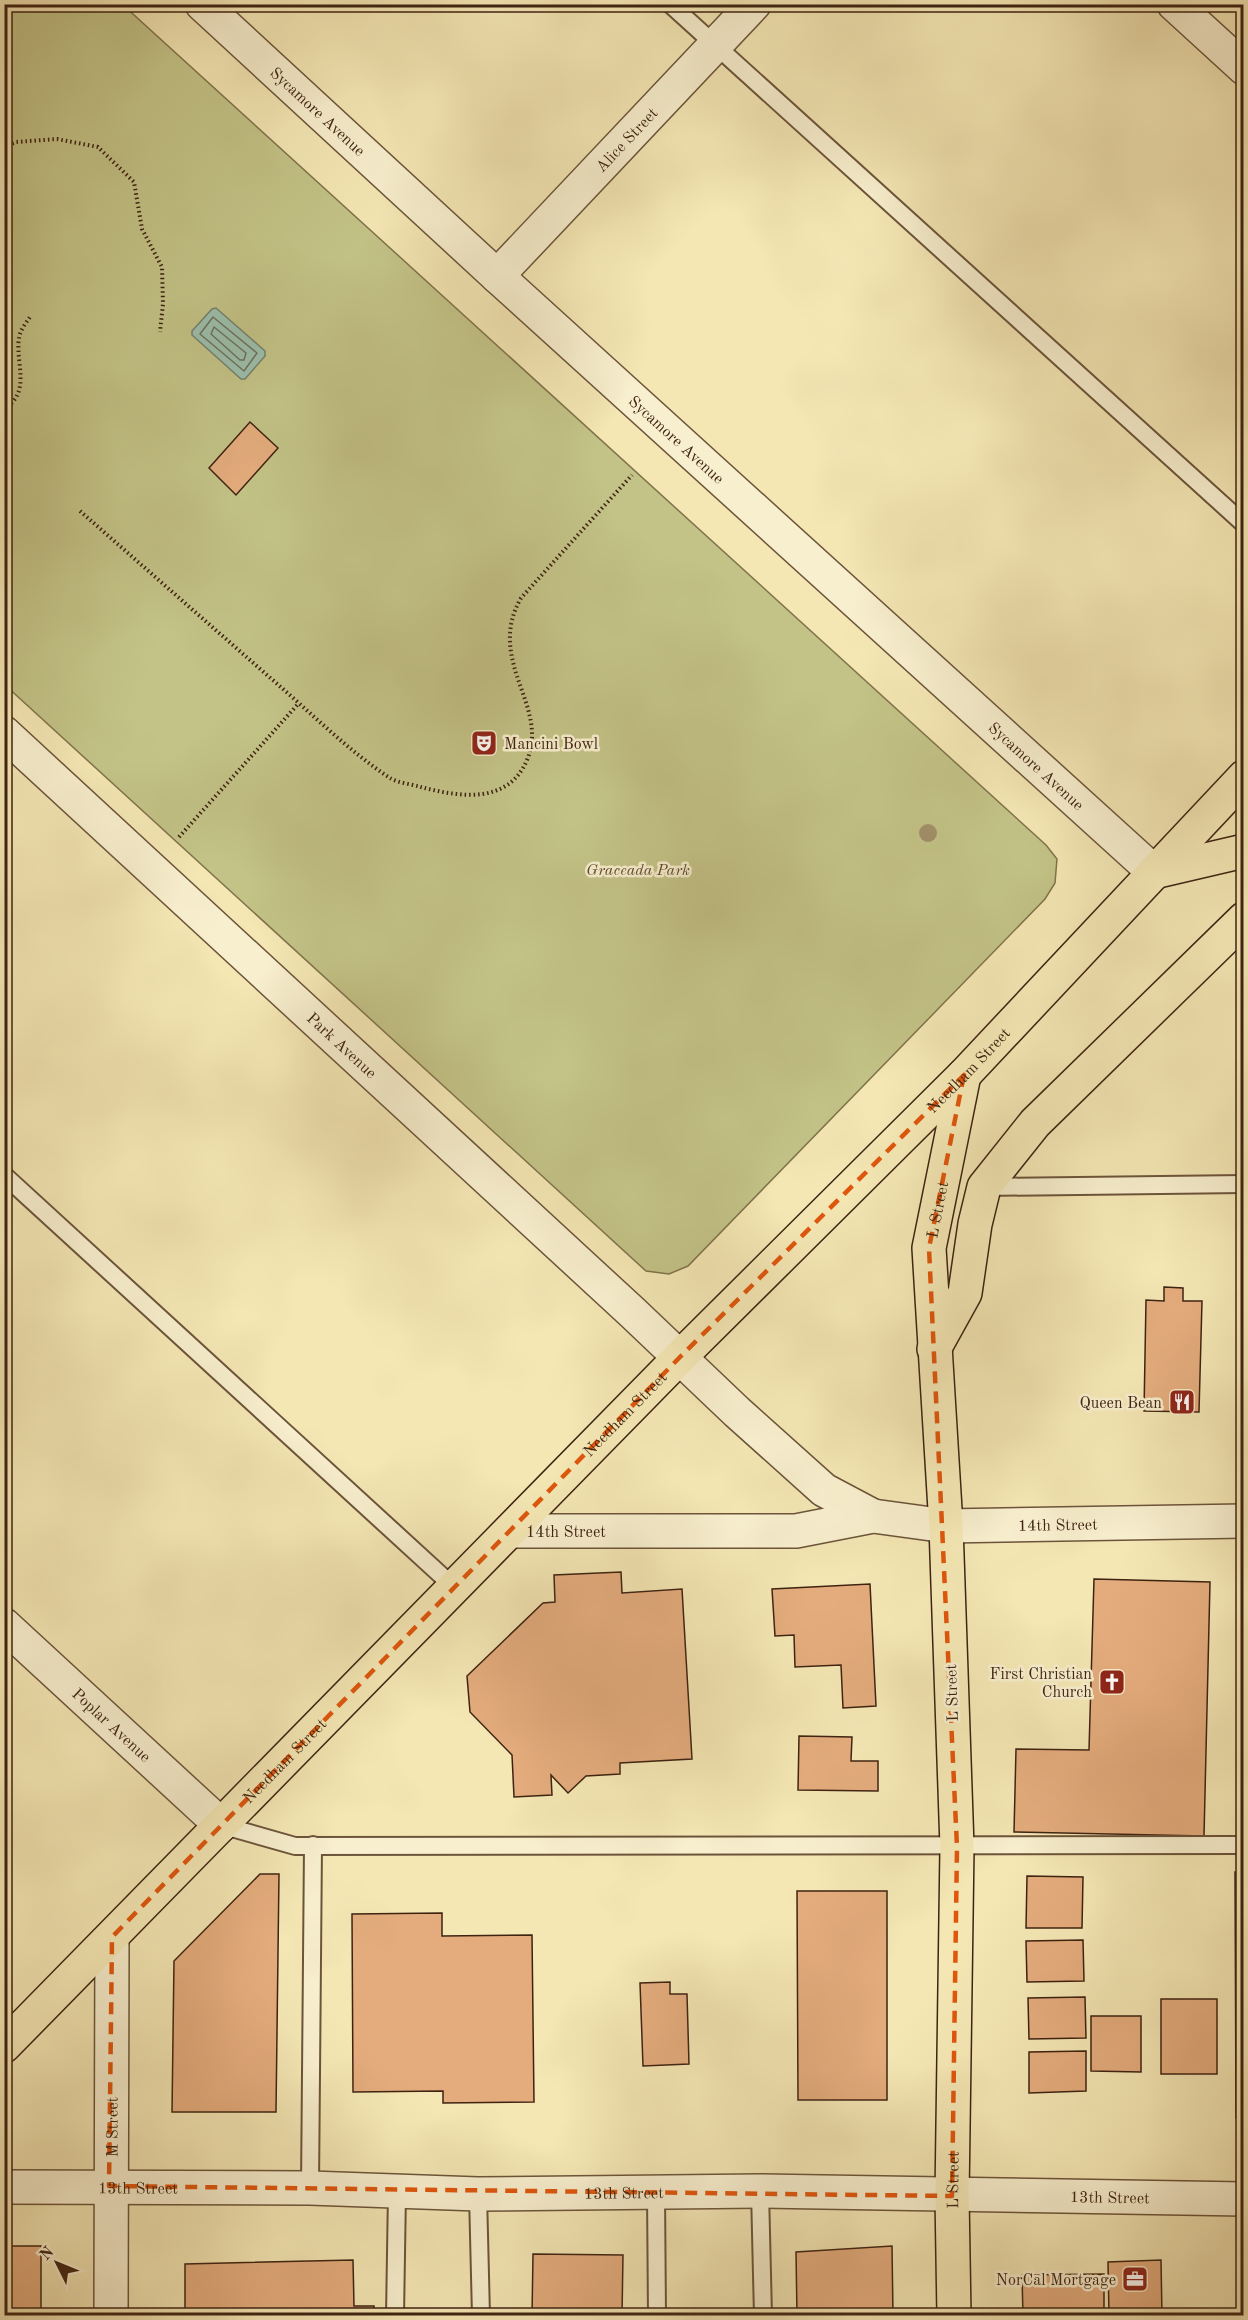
<svg xmlns="http://www.w3.org/2000/svg" width="1248" height="2320" font-family="'Old Standard TT',serif">
	<style>
		.green { fill: #c3c387; stroke: #80734c; stroke-width: 1.5 }
		.water { fill: #9cc0ad; stroke: #76816f; stroke-width: 1.5 }
		.lines { fill: none; stroke-linecap: round; stroke-linejoin: round }
		.shore { stroke: #6d7260; stroke-width: 1.5 }
		.building { fill: #e4ac7d; stroke: #3e2312; stroke-width: 1.5 }
		.service-casing { stroke: #6c543a; stroke-width: 20 }
		.minor-casing { stroke: #6c543a; stroke-width: 36 }
		.tertiary-casing { stroke: #6c543a; stroke-width: 36 }
		.primary-casing { stroke: #3e2312; stroke-width: 36 }
		.path { stroke: #3e2312; stroke-width: 4; stroke-dasharray: 1.5 3; stroke-linecap: butt }
		.service { stroke: #f8efce; stroke-width: 16 }
		.minor { stroke: #f8efce; stroke-width: 33 }
		.tertiary { stroke: #f8efce; stroke-width: 33 }
		.primary { stroke: #f4e7b4; stroke-width: 33 }
		.tree { fill: #a2916b }
		.marked { fill: none; stroke: #e0560c; stroke-width: 4.5; stroke-dasharray: 12 8; stroke-linejoin: round }
		.labels { text-anchor: middle; stroke-width: 5; stroke-linejoin: round; paint-order: stroke }
		.street-label { font-size: 16px; fill: #3e2312; stroke: #f8efce }
		.poi-label { font-size: 16px; fill: #3e2312; stroke: #f8efce; text-anchor: end }
		.park-label { font-size: 16px; font-style: italic; fill: #5f4b2f; stroke: #f8efce }
	</style>
	<rect width="100%" height="100%" fill="#f4e7b4"/>
	<filter id="stains"><feTurbulence type="fractalNoise" baseFrequency=".00333" numOctaves="4"/><feColorMatrix values="0 0 0 0 .2 0 0 0 0 .09 0 0 0 0 .02 0 0 0 .5 -.17"/></filter>
	<radialGradient id="worn" r=".72"><stop offset=".6" stop-color="#630" stop-opacity="0"/><stop offset="1" stop-color="#630" stop-opacity=".3"/></radialGradient>
	<polygon class="green" points="5,5 123,5 1046,845 1057,859 1055,883 1045,899 688,1266 669,1274 646,1271 5,685"/>
	<polygon class="water" points="216,308 265,351 265,356 245,379 241,379 192,335 192,331 212,309"/>
	<g class="lines">
		<g class="shore">
			<polygon points="213,317 257,353 244,371 200,334"/>
			<polygon points="214,327 246,353 244,360 240,360 211,334"/>
		</g>
	</g>
	<g class="building">
		<polygon points="250,422 278,448 236,495 209,468"/>
		<polygon points="1164,1287 1183,1288 1183,1301 1202,1301 1199,1412 1144,1411 1146,1300 1164,1301"/>
		<polygon points="621,1572 622,1593 682,1589 692,1759 620,1763 620,1774 586,1776 568,1793 551,1775 552,1795 514,1797 512,1755 470,1712 467,1676 543,1603 555,1602 554,1575"/>
		<polygon points="1094,1579 1210,1582 1204,1836 1014,1832 1016,1749 1089,1750"/>
		<polygon points="870,1584 876,1706 843,1708 841,1665 795,1667 794,1635 775,1636 772,1589"/>
		<polygon points="799,1736 852,1737 851,1761 878,1761 878,1791 798,1790"/>
		<polygon points="1235,1872 1244,1872 1244,2118 1236,2118"/>
		<polygon points="260,1874 279,1874 276,2112 172,2112 174,1961"/>
		<polygon points="1027,1876 1083,1877 1082,1928 1026,1928"/>
		<polygon points="797,1891 887,1891 887,2100 798,2100"/>
		<polygon points="442,1913 442,1936 532,1935 534,2102 443,2103 443,2091 353,2092 352,1914"/>
		<polygon points="1083,1940 1084,1981 1027,1982 1026,1941"/>
		<polygon points="670,1982 670,1994 687,1994 689,2064 643,2066 640,1983"/>
		<polygon points="1085,1997 1086,2038 1029,2039 1028,1998"/>
		<rect x="1161" y="1999" width="56" height="75"/>
		<polygon points="1091,2016 1141,2016 1141,2072 1091,2071"/>
		<polygon points="1086,2051 1086,2091 1029,2093 1029,2052"/>
		<rect x="4" y="2246" width="37" height="70"/>
		<polygon points="892,2246 893,2316 797,2316 796,2252"/>
		<polygon points="533,2254 623,2255 622,2316 532,2316"/>
		<polygon points="353,2260 354,2306 374,2306 374,2316 185,2316 185,2264"/>
		<polygon points="1161,2260 1162,2316 1109,2316 1108,2262"/>
		<polygon points="1104,2274 1104,2316 1023,2316 1022,2275"/>
	</g>
	<g class="lines">
		<defs>
			<g id="service">
				<polyline points="670,4 1244,524"/>
				<polyline points="4,1175 455,1588"/>
				<polyline points="984,1187 1244,1184"/>
				<polyline points="221,1825 295,1846 1244,1845"/>
				<polyline points="310,2188 313,1845"/>
				<polyline points="760,2191 763,2316"/>
				<polyline points="656,2192 657,2316"/>
				<polyline points="478,2194 481,2316"/>
				<polyline points="395,2316 397,2192"/>
			</g>
			<g id="minor">
				<path id="s1" d="M202,4L497,276L1154,872"/>
				<path id="s2" d="M497,276L754,4"/>
				<path id="s3" d="M4,733L633,1313L737,1412L824,1490L873,1516"/>
				<path id="s4" d="M510,1531H796L873,1516L946,1526L1244,1521"/>
				<path id="s5" d="M4,1625L221,1825"/>
				<path id="s6" d="M4,2187L310,2188L478,2194L760,2191L1244,2199"/>
				<path id="s7" d="M111,2316L112,1937"/>
			</g>
			<polyline id="tertiary" points="1174,4 1244,68"/>
			<g id="primary">
				<polyline points="1154,872 1244,851"/>
				<polyline points="934,1349 965,1293 975,1224 984,1187 1035,1123 1244,919"/>
				<path id="s8" d="M4,2046L680,1357L964,1075L1244,777"/>
				<path id="s9" d="M954,2316L952,2196L957,1847L946,1526L929,1248L964,1075"/>
			</g>
		</defs>
		<use href="#service" class="service-casing"/>
		<use href="#minor" class="minor-casing"/>
		<use href="#tertiary" class="tertiary-casing"/>
		<use href="#primary" class="primary-casing"/>
		<g class="path">
			<polyline points="4,147 16,142 57,139 98,147 134,182 142,229 162,267 163,304 160,332"/>
			<path d="M4,409C32,392 15,363 19,338C20,330 26,323 30,317"/>
			<path d="M80,511C145,568 210,625 275,682C311,713 350,752 390,778C398,783 411,784 421,787C459,797 508,805 527,760C550,706 485,661 521,598L632,475"/>
			<polyline points="179,837 299,703"/>
		</g>
		<use href="#service" class="service"/>
		<use href="#minor" class="minor"/>
		<use href="#tertiary" class="tertiary"/>
		<use href="#primary" class="primary"/>
	</g>
	<circle class="tree" cx="928" cy="833" r="9"/>
	<path class="marked" d="M964,1075L929,1248L957,1847L952,2196L109,2186L112,1937L680,1357Z"/>
	<defs>
		<symbol id="theatre-square" viewBox="-11 -11 22 22"><rect x="-9" y="-9" width="18" height="18" rx="4" fill="#8f2418" stroke="#f8efce"/><path d="M-5-5.5Q0-4 5-5.5V0Q5 5 0 6Q-5 5-5 0ZM-3.3-2.5H-1v1.5H-3.3ZM1-2.5H3.3v1.5H1ZM-2.8 1Q0 5.5 2.8 1Z" fill="#fff"/></symbol>
		<symbol id="restaurant-square" viewBox="-11 -11 22 22"><rect x="-9" y="-9" width="18" height="18" rx="4" fill="#8f2418" stroke="#f8efce"/><path d="M-5-6h1v4h1v-4h1v4h1v-4h1v5L-1.5 .5V6h-2V.5L-5-1ZM5-6V6H3V1.5H1.5Q1.5-4 5-6Z" fill="#fff"/></symbol>
		<symbol id="church-square" viewBox="-11 -11 22 22"><rect x="-9" y="-9" width="18" height="18" rx="4" fill="#8f2418" stroke="#f8efce"/><path d="M-1.2-6h2.4v3.5h3.3v2.4h-3.3V6h-2.4V-.1h-3.3v-2.4h3.3Z" fill="#fff"/></symbol>
		<symbol id="office-square" viewBox="-11 -11 22 22"><rect x="-9" y="-9" width="18" height="18" rx="4" fill="#8f2418" stroke="#f8efce"/><path d="M-6-3h4V-5.5h4V-3h4V5H-6ZM-1-4.5V-3h2v-1.5ZM-6 0V1H6V0Z" fill="#fff"/></symbol>
	</defs>
	<g fill-rule="evenodd">
		<use href="#theatre-square" x="469" y="728" width="30" height="30"/>
		<use href="#restaurant-square" x="1167" y="1387" width="30" height="30"/>
		<use href="#church-square" x="1097" y="1667" width="30" height="30"/>
		<use href="#office-square" x="1120" y="2264" width="30" height="30"/>
	</g>
	<g class="labels">
		<g class="street-label">
			<text dy="6" stroke="none"><textPath href="#s1" startOffset="158">Sycamore Avenue</textPath></text>
			<text dy="6" stroke="none"><textPath href="#s2" startOffset="188">Alice Street</textPath></text>
			<text dy="6" stroke="none"><textPath href="#s1" startOffset="644">Sycamore Avenue</textPath></text>
			<text dy="6" stroke="none"><textPath href="#s1" startOffset="1130">Sycamore Avenue</textPath></text>
			<text dy="6" stroke="none"><textPath href="#s3" startOffset="460">Park Avenue</textPath></text>
			<text dy="6" stroke="none"><textPath href="#s8" startOffset="1372">Needham Street</textPath></text>
			<text dy="6" stroke="none"><textPath href="#s9" startOffset="1108">L Street</textPath></text>
			<text dy="6" stroke="none"><textPath href="#s8" startOffset="886">Needham Street</textPath></text>
			<text dy="6" stroke="none"><textPath href="#s4" startOffset="550">14th Street</textPath></text>
			<text dy="6" stroke="none"><textPath href="#s4" startOffset="56">14th Street</textPath></text>
			<text transform="translate(951 1693) rotate(-92)" y="6">L Street</text>
			<text dy="6" stroke="none"><textPath href="#s5" startOffset="147">Poplar Avenue</textPath></text>
			<text dy="6" stroke="none"><textPath href="#s8" startOffset="400">Needham Street</textPath></text>
			<text dy="6" stroke="none"><textPath href="#s7" startOffset="189">M Street</textPath></text>
			<text dy="6" stroke="none"><textPath href="#s9" startOffset="136">L Street</textPath></text>
			<text dy="6" stroke="none"><textPath href="#s6" startOffset="134">13th Street</textPath></text>
			<text dy="6" stroke="none"><textPath href="#s6" startOffset="620">13th Street</textPath></text>
			<text dy="6" stroke="none"><textPath href="#s6" startOffset="1106">13th Street</textPath></text>
		</g>
		<g class="poi-label">
			<text x="504" y="749" text-anchor="start">Mancini Bowl</text>
			<text x="1162" y="1408">Queen Bean</text>
			<text x="1092" y="1679">First Christian<tspan x="1092" dy="18">Church</tspan></text>
			<text x="1116" y="2285">NorCal Mortgage</text>
		</g>
		<g class="park-label">
			<text x="638" y="875">Graceada Park</text>
		</g>
	</g>
	<rect width="1248" height="2320" fill="none" stroke="#f4e7b4" stroke-width="24"/>
	<rect x="6" y="6" width="1236" height="2308" fill="none" stroke="#3e2312" stroke-width="3"/>
	<rect x="12" y="12" width="1224" height="2296" fill="none" stroke="#3e2312" stroke-width="1.5"/>
	<g transform="translate(57 2263) rotate(313)" stroke="#f8efce" stroke-width="4.5" paint-order="stroke">
	<path d="M0-4.5L10 22L0 15L-10 22Z" fill="#3e2312"/>
	<text y="-9" font-size="16" font-weight="bold" text-anchor="middle" fill="#3e2312">N</text>
	</g>
	<rect width="100%" height="100%" filter="url(#stains)"/>
	<rect width="100%" height="100%" fill="url(#worn)"/>
</svg>
